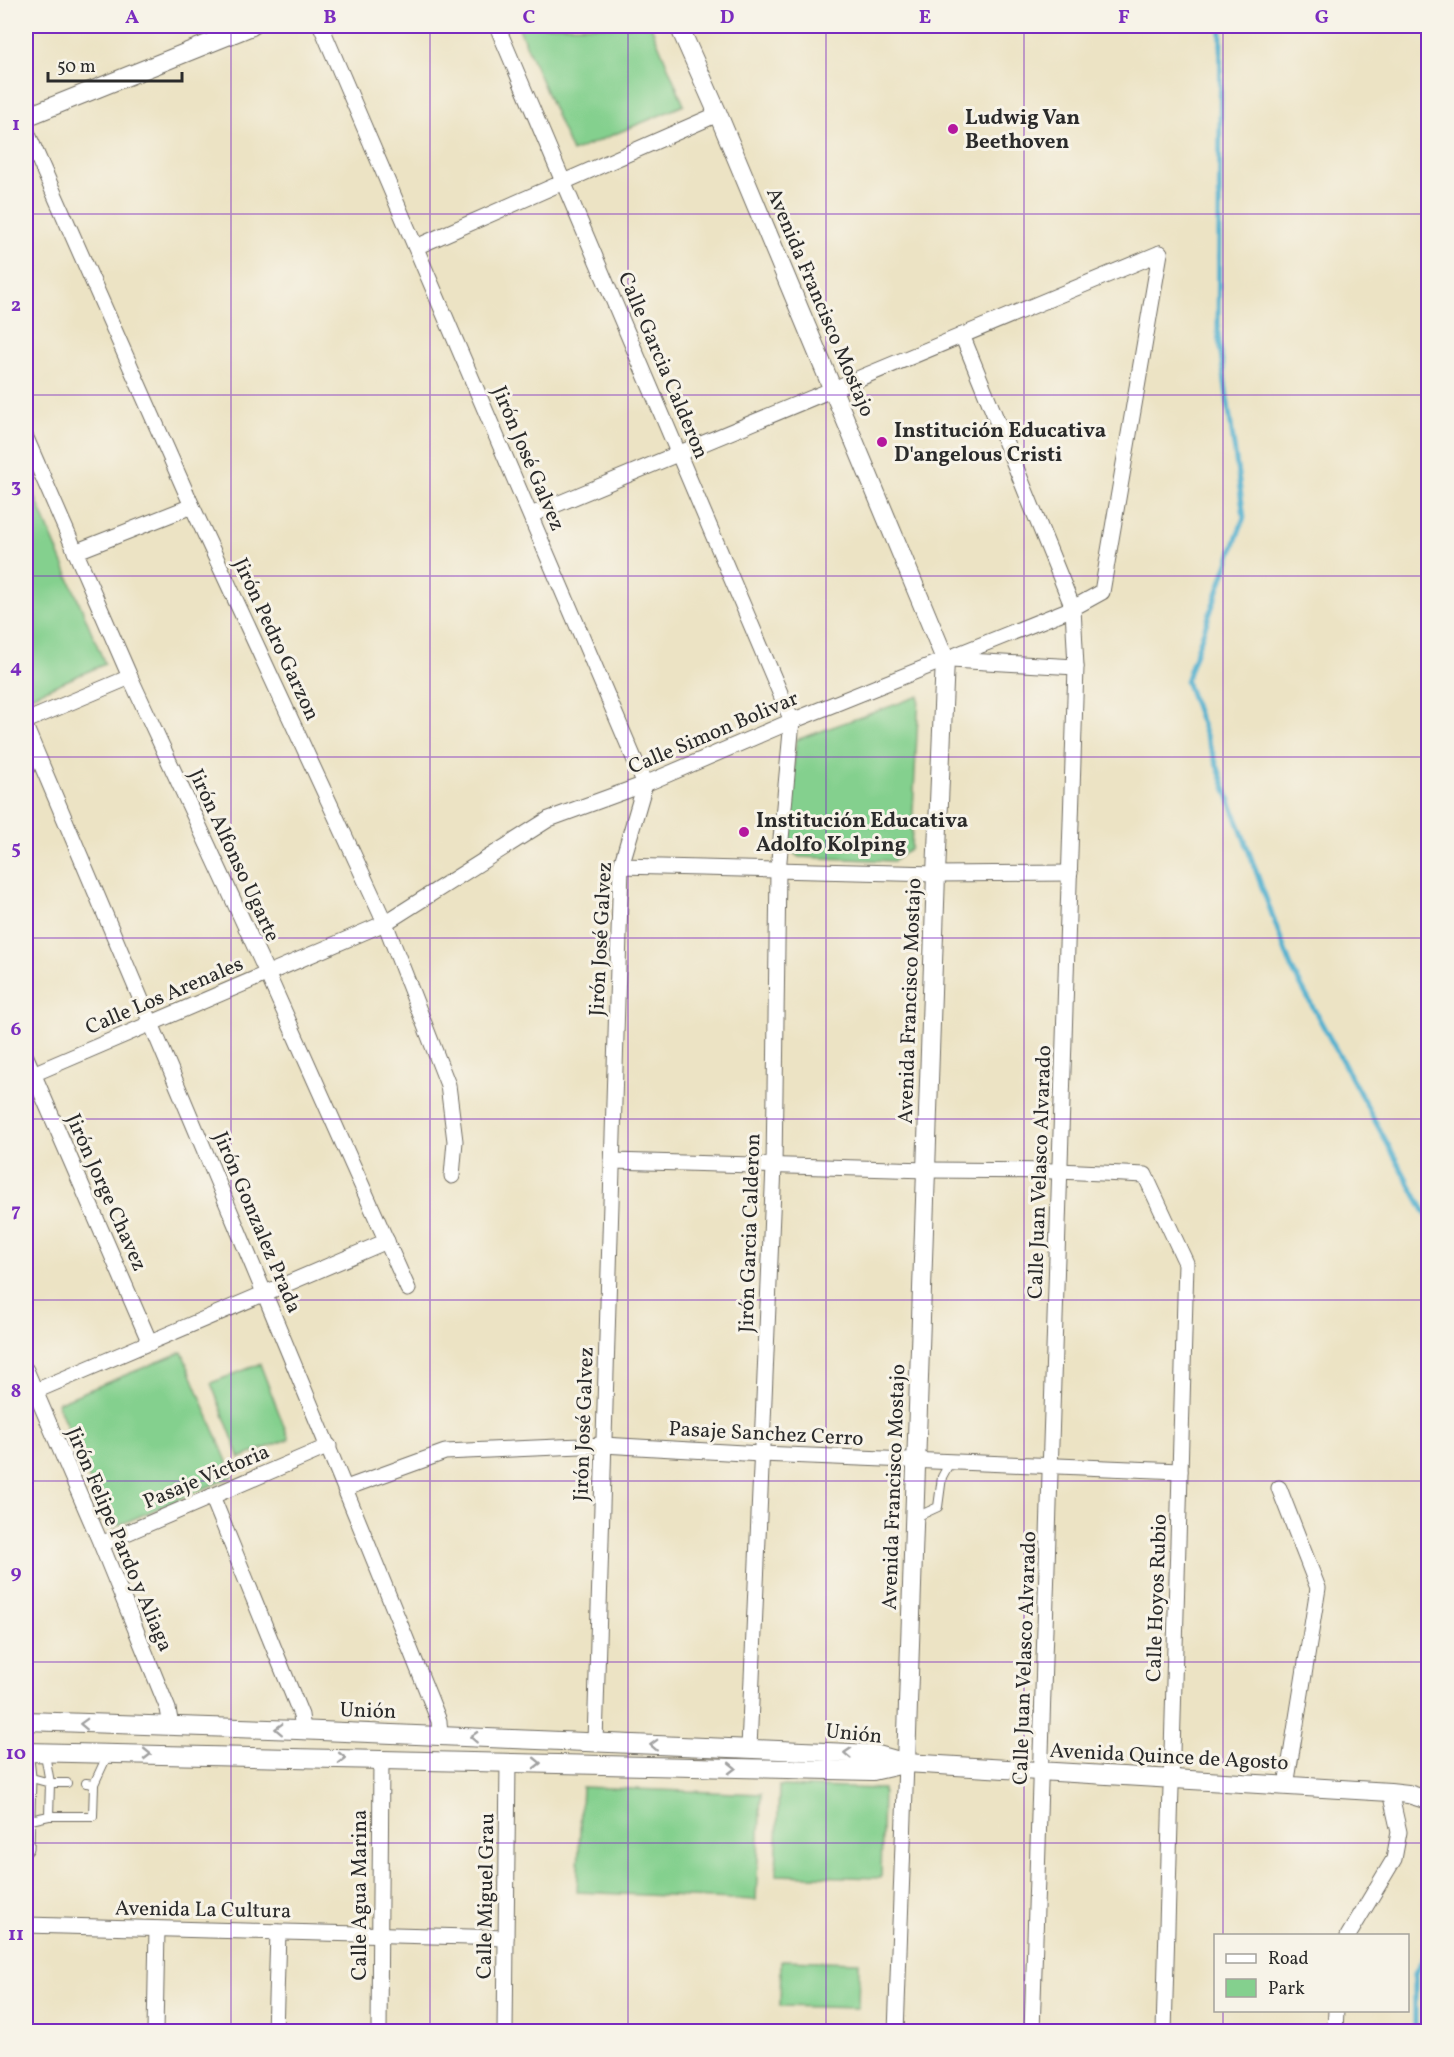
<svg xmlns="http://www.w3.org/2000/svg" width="1454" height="2057" font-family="Vollkorn,serif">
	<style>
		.green { fill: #84d08e; stroke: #587e5c; stroke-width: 1.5 }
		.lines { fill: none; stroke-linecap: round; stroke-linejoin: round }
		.stream { stroke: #50b0cf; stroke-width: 5 }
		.service-casing { stroke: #6f6b61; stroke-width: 10 }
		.minor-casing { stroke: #6f6b61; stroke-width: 17 }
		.tertiary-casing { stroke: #6f6b61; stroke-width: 20 }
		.service { stroke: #fff; stroke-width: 8 }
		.minor { stroke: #fff; stroke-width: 15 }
		.tertiary { stroke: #fff; stroke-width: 18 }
		.oneway { stroke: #a0a0a0 }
		.grid { fill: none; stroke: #7b2cbf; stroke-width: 1.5; stroke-opacity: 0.55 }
		.poi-dot { fill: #b5179e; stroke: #f7f3e8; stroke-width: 2 }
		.labels { text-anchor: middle; stroke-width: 6; stroke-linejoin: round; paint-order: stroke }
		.poi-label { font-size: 21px; font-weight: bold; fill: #2b2b2b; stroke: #f7f3e8; text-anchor: start }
		.street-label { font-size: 21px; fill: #2b2b2b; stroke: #f7f3e8 }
		.neatline { fill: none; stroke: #7b2cbf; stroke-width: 2 }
		.grid-label { font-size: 20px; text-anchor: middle; font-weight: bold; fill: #7b2cbf }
	</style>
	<rect width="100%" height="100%" fill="#f7f3e8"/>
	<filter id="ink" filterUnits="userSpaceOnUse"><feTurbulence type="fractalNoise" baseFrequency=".0167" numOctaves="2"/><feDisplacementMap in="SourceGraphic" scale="12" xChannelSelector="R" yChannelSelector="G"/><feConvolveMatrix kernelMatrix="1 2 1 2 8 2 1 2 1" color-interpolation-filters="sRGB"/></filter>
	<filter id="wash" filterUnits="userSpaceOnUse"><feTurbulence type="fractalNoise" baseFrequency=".008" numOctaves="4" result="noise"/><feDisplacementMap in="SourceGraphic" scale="24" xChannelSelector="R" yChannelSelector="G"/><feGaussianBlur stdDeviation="1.35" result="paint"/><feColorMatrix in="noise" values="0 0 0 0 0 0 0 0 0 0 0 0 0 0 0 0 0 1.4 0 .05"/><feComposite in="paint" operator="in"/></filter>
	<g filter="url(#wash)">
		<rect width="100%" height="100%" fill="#ece3c4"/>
		<g class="green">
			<polygon points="518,26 651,26 684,105 572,152"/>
			<polygon points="26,475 105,664 26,698"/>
			<polygon points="919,696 911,848 894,861 799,857 787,848 796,740"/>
			<polygon points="182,1352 233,1476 110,1529 57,1403"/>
			<polygon points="260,1364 289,1439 240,1458 211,1383"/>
			<polygon points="779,1786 883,1789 881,1878 776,1875"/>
			<polygon points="582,1787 761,1794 756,1900 577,1892"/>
			<polygon points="781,1960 859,1962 858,2008 780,2006"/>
		</g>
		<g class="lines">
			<g class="stream">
				<polyline points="1221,26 1218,333 1244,517 1186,681 1292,969 1428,1218"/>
				<polyline points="1415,2032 1415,1974 1428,1949"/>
			</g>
		</g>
	</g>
	<g filter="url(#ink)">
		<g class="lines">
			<defs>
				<g id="service">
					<polyline points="914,1518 938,1507 942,1477 950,1462"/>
					<polyline points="45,1754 50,1783 67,1783"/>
					<polyline points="86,1783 94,1784 108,1754"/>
					<polyline points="49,1816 93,1816 94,1784"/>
					<polyline points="26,1821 49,1816 50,1783 28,1777"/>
				</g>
				<g id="minor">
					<polyline points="321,26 645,784 621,866 595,1742"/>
					<polyline points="497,26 792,721 778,871 774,1166 749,1748"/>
					<polyline points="26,130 192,506 385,923 448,1085 455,1141 452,1176"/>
					<polyline points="416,247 718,114"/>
					<polyline points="962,335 1073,608 1076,667 1032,2032"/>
					<polyline points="26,438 130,677 267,973 408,1289"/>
					<polyline points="531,515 1160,253"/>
					<polyline points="75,552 192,506"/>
					<polyline points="951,660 1076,667"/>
					<polyline points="26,721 130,677"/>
					<path d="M26,728C166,1058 306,1388 439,1721L440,1736"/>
					<polyline points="621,866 936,874 1070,873"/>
					<polyline points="26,1057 150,1343"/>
					<polyline points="26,1077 385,923 549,819 645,784 792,721 1073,608 1102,592 1160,253"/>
					<polyline points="612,1161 927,1170 1059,1171 1145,1175 1186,1263 1164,2032"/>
					<polyline points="26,1370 101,1544 168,1709 171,1726"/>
					<polyline points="26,1395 387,1241"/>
					<polyline points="346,1488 445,1452 603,1445 761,1454 1180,1471"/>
					<polyline points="1279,1488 1318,1588 1286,1786"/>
					<polyline points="212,1496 301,1715 303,1730"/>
					<polyline points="101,1544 329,1446"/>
					<polyline points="26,1759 28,1777 26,1848"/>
					<polyline points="26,1925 506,1938"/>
					<polyline points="1348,1936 1394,1859 1399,1832 1390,1792"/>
					<polyline points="155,2032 157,1929"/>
					<polyline points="275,2032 278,1932"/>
					<polyline points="379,2032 381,1759"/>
					<polyline points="505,2032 508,1762"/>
					<polyline points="896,2032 906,1763"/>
					<polyline points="1335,2032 1336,2010"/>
				</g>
				<g id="tertiary">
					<polyline points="679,26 718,114 945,659 936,874 906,1763"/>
					<polyline points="26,117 252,26"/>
					<polyline points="26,1721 297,1730 874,1754 906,1763 1390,1792 1408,1794 1428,1800"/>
					<polyline points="26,1752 873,1771 904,1764"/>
				</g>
			</defs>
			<use href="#service" class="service-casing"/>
			<use href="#minor" class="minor-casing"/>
			<use href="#tertiary" class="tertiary-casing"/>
			<use href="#service" class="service"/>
			<use href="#minor" class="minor"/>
			<use href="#tertiary" class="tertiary"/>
		</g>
		<defs><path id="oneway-chevron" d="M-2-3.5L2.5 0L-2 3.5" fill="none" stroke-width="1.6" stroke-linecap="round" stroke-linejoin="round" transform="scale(1.5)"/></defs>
		<g class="oneway">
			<use href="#oneway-chevron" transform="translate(84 1724) rotate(-178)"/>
			<use href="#oneway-chevron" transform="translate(279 1729) rotate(-178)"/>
			<use href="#oneway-chevron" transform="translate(474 1737) rotate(-177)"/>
			<use href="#oneway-chevron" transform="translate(654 1745) rotate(-178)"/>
			<use href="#oneway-chevron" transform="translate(848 1753) rotate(-177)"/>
			<use href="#oneway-chevron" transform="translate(147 1754) rotate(1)"/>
			<use href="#oneway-chevron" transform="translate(342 1758) rotate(1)"/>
			<use href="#oneway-chevron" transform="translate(537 1763) rotate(1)"/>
			<use href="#oneway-chevron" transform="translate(732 1768) rotate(1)"/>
		</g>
	</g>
	<path class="grid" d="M231,26V2032M430,26V2032M628,26V2032M826,26V2032M1024,26V2032M1223,26V1936M26,214H1428M26,395H1428M26,576H1428M26,757H1428M26,938H1428M26,1119H1428M26,1300H1428M26,1481H1428M26,1662H1428M26,1843H1428M1223,2010V2032"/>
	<g class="poi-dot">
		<circle cx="953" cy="129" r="6"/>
		<circle cx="882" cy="442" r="6"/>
		<circle cx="744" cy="832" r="6"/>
	</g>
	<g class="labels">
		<g class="poi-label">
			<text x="965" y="124">Ludwig Van<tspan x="965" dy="24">Beethoven</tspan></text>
			<text x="894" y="437">Institución Educativa<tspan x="894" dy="24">D'angelous Cristi</tspan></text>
			<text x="756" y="827">Institución Educativa<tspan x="756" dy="24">Adolfo Kolping</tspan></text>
		</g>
		<g class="street-label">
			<text transform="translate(821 302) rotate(67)" y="7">Avenida Francisco Mostajo</text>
			<text transform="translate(664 365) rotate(67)" y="7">Calle Garcia Calderon</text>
			<text transform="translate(529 458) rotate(67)" y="7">Jirón José Galvez</text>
			<text transform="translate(277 639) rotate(65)" y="7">Jirón Pedro Garzon</text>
			<text transform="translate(713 732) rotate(-23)" y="7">Calle Simon Bolivar</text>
			<text transform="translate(235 855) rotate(65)" y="7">Jirón Alfonso Ugarte</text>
			<text transform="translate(600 939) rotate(-87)" y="7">Jirón José Galvez</text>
			<text transform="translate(164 995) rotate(-23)" y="7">Calle Los Arenales</text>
			<text transform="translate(909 1001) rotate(-88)" y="7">Avenida Francisco Mostajo</text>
			<text transform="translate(1039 1172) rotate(-88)" y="7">Calle Juan Velasco Alvarado</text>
			<text transform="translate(107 1192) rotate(66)" y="7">Jirón Jorge Chavez</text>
			<text transform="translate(258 1222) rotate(67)" y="7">Jirón Gonzalez Prada</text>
			<text transform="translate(749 1233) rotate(-88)" y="7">Jirón Garcia Calderon</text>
			<text transform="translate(583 1424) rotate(-88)" y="7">Jirón José Galvez</text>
			<text transform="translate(766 1433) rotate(3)" y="7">Pasaje Sanchez Cerro</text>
			<text transform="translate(206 1476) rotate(-23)" y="7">Pasaje Victoria</text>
			<text transform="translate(893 1487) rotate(-88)" y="7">Avenida Francisco Mostajo</text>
			<text transform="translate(120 1539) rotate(67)" y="7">Jirón Felipe Pardo y Aliaga</text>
			<text transform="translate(1156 1598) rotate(-88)" y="7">Calle Hoyos Rubio</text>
			<text transform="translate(1024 1658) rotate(-88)" y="7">Calle Juan Velasco Alvarado</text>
			<text transform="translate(368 1710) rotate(2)" y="7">Unión</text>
			<text transform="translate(854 1733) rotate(6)" y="7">Unión</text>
			<text transform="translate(1169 1756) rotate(3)" y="7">Avenida Quince de Agosto</text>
			<text transform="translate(359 1895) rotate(-90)" y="7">Calle Agua Marina</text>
			<text transform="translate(485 1896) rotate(-89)" y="7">Calle Miguel Grau</text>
			<text transform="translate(203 1909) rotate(1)" y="7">Avenida La Cultura</text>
		</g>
	</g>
	<rect width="1454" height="2057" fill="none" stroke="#f7f3e8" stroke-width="66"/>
	<rect x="1214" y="1934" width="195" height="78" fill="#f7f3e8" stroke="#a5a39c" stroke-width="1.5"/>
	<rect x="1226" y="1954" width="30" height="9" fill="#ffffff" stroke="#a5a39c" stroke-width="1.5"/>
	<text x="1268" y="1964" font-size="18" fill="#2b2b2b">Road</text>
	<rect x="1226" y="1979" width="30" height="18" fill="#84d08e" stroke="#a5a39c" stroke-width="1.5"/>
	<text x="1268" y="1994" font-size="18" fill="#2b2b2b">Park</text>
	<path d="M48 72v9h134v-9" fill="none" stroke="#2b2b2b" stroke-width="3"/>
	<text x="57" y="72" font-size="18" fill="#2b2b2b" stroke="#f7f3e8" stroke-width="4.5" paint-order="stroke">50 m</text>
	<rect x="33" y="33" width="1388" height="1991" class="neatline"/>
	<g class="grid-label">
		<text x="132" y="23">A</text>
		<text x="330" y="23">B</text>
		<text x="529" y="23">C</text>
		<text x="727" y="23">D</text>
		<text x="925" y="23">E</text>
		<text x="1124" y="23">F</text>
		<text x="1322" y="23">G</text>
		<text x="16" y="130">1</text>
		<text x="16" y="311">2</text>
		<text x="16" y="492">3</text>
		<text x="16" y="673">4</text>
		<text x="16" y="854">5</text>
		<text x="16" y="1035">6</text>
		<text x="16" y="1216">7</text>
		<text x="16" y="1397">8</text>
		<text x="16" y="1578">9</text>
		<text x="16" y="1759">10</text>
		<text x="16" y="1940">11</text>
	</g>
</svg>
